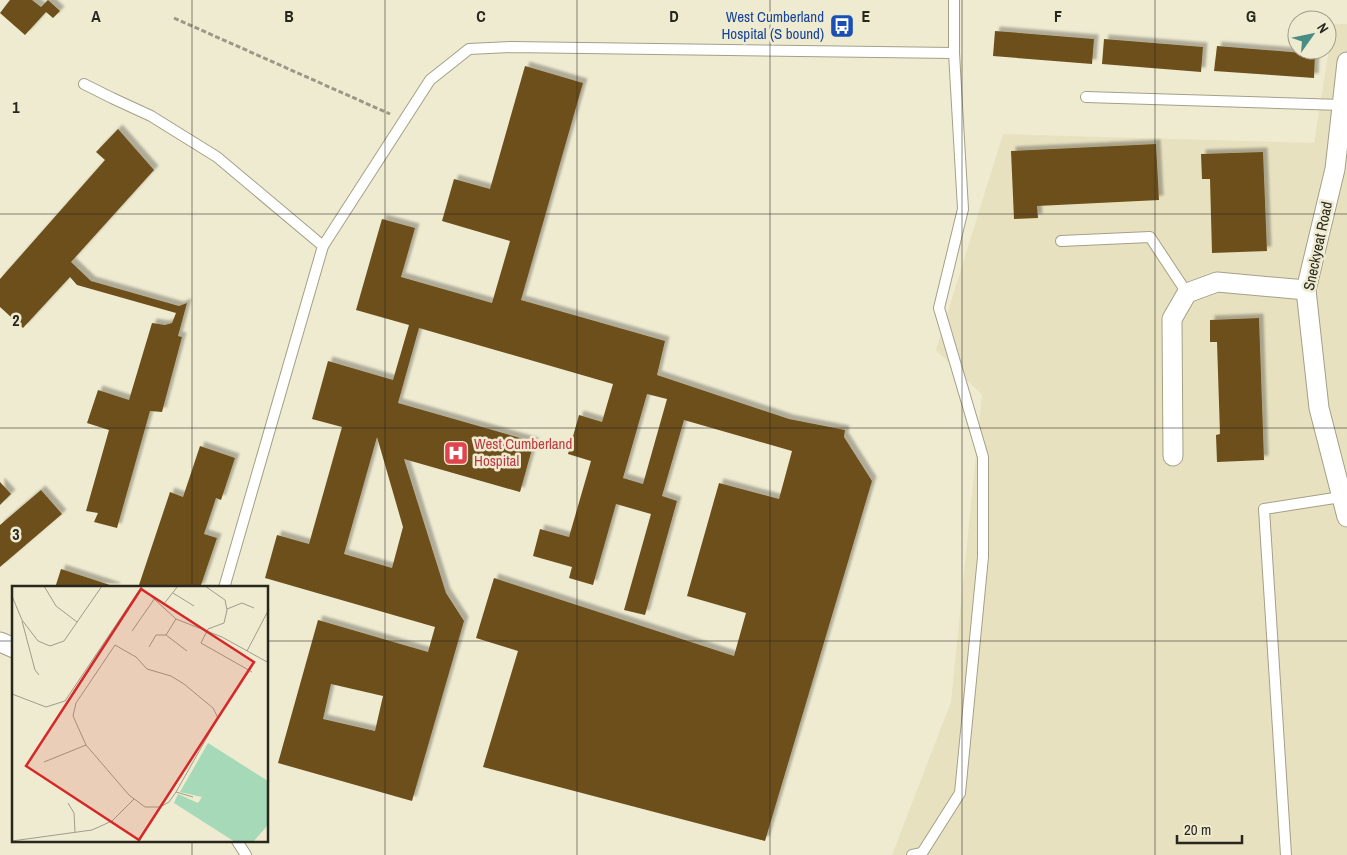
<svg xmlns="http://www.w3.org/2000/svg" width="1347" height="855" font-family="'Archivo Narrow',sans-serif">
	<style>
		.built { fill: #e7e1c0 }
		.building { fill: #6d4f1a; fill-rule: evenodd; filter: url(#shadow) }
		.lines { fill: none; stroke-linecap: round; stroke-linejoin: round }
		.service-casing { stroke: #a4a087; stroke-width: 12 }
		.minor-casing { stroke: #a4a087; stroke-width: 21 }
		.path { stroke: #9b9885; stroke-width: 3; stroke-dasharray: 5 2.5; stroke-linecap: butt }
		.service { stroke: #fff; stroke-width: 10 }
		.minor { stroke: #fff; stroke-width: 19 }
		.grid { fill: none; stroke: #28271d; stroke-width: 1; stroke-opacity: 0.55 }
		.labels { text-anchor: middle; stroke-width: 5; stroke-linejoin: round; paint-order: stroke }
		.transit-label { font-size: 15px; fill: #164399; stroke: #efebd1; text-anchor: end }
		.street-label { font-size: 15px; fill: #28271d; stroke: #efebd1 }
		.health-label { font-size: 15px; fill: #be3a42; stroke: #efebd1; text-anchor: start }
		.inset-road { fill: none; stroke: #9f9d89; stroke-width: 1 }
		.view { fill: #d62828; fill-opacity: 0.15; stroke: #d62828; stroke-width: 2.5 }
		.inset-edge { fill: none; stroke: #28271d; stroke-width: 2.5 }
		.grid-label { font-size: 16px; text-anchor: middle; font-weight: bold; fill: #28271d; stroke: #efebd1; stroke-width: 5; stroke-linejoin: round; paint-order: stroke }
	</style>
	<defs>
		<filter id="shadow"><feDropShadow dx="4.5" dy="-4.5" stdDeviation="1" flood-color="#0004"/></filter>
	</defs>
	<rect width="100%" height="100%" fill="#efebd1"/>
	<polygon class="built" points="1333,24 1347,24 1347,855 892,855 951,702 982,395 936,350 1003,134 1314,143"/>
	<g class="building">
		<polygon points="10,0 32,0 41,7 48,0 60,11 53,18 46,12 25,35 0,13"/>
		<polygon points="995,31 1094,39 1092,64 993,56"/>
		<polygon points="1104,39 1203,47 1201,72 1102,64"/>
		<polygon points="1217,46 1315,54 1314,78 1214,71"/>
		<path d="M525,66L583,83L521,300L665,341L657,375L789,419L845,430L844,437L872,481L765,841L483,767L518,651L476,638L494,578L734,656L746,613L687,596L719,483L779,499L792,451L684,420L662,496L677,501L645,615L624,610L651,514L616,504L593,585L569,578L572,567L533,556L540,529L569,537L591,461L568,454L579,415L602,422L613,384L419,328L398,403L534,442L520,492L404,459L446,593L464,621L412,801L278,763L318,620L428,652L435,627L265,578L277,535L309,544L342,427L312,419L328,361L393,380L409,325L356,310L382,219L415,228L401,277L492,303L510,241L442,221L454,179L490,189ZM647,394L667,399L643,484L623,478ZM377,437L403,527L392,568L344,554ZM331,684L383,696L375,731L323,719Z"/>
		<polygon points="118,129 154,170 71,262 91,281 179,306 187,303 178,336 182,337 162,412 150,411 117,528 94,522 98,513 86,511 109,430 87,423 98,390 129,400 152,323 165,325 172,323 176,313 77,285 70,277 23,328 0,307 0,279 105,160 96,152"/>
		<polygon points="1156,144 1159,200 1037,206 1038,218 1014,219 1011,151"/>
		<polygon points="1263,152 1267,251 1212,253 1210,179 1202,179 1201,154"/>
		<polygon points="1259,318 1264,460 1217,462 1216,435 1220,434 1217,342 1210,342 1210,320"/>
		<polygon points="200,446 235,458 221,500 216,498 204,534 217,538 200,588 138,588 170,492 183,497"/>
		<polygon points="0,482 11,494 0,505"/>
		<polygon points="41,490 62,514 0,567 0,525"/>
		<polygon points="61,569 116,587 116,588 55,588"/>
	</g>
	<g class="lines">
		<defs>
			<g id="service">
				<polyline points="954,53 954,0"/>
				<polyline points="84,84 112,98 151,116 217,157 323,246"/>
				<polyline points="1086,97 1342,105"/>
				<polyline points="1061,241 1150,237 1187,293"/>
				<polyline points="224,588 323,246 430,80 469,49 511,47 954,53 963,209 939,308 983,457 983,557 960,793 922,853 912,855"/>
				<polyline points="237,841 246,855"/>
				<polyline points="1286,855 1264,509 1341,497"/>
			</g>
			<g id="minor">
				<polyline points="1347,62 1335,169 1306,290 1319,408 1347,517"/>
				<polyline points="1173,456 1172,319 1187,293 1217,282 1306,290"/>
				<polyline points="0,642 14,648"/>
			</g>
		</defs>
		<use href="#service" class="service-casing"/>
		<use href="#minor" class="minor-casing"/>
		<polyline class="path" points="174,18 390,114"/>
		<use href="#service" class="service"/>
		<use href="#minor" class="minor"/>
	</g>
	<path class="grid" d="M192,0V588M385,0V855M577,0V855M770,0V855M962,0V855M1155,0V855M0,214H1347M0,428H1347M0,641H14M268,641H1347M192,841V855"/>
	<defs>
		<symbol id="bus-square" viewBox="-11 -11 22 22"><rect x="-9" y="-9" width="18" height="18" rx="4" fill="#1a4fb4" stroke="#efebd1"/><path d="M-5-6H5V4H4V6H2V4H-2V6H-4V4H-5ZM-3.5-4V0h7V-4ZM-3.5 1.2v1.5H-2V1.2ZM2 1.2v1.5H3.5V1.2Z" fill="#fff"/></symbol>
		<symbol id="hospital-square" viewBox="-11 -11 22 22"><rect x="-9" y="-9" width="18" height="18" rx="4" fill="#e0444e" stroke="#efebd1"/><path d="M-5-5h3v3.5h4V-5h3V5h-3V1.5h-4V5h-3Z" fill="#fff"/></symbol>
	</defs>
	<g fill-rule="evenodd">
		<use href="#bus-square" x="828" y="12" width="28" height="28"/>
		<use href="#hospital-square" x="442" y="439" width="28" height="28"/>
	</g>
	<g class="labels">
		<g class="transit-label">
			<text x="824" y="22">West Cumberland<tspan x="824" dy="17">Hospital (S bound)</tspan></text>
		</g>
		<g class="street-label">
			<text transform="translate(1318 246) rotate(-78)" y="5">Sneckyeat Road</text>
		</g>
		<g class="health-label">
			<text x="474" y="449">West Cumberland<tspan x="474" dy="17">Hospital</tspan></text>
		</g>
	</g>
	<g transform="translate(12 586)">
		<rect width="256" height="256" fill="#efebd1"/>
		<path d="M196,157L256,195V239L241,256H223L162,217L166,208L186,217L190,211L168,206Z" fill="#a5d9b7"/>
		<path class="inset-road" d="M32,0L44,20L65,36M193,0L213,14L215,24L212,37L196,43L189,57L240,86M129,1L164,33L210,51L257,77M161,7L182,20M0,10L10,34L26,55L38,60L52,55L90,0M151,19L166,0M215,23L230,17L242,22M164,33L154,49L175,65M10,35L23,84L27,89M120,45L143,12M103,59L124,71L135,83L159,90L172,98L201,122L206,132L164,206L157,216L148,221H133L117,209L74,159L61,130L64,117ZM137,61L144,49H154M235,65L257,23M0,108L34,121L53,115L130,0M32,176L74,159M164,206L181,211M56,217L62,227L63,246M0,255L80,244L100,235L122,213"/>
		<path class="view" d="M129,3L242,76L127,254L14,180Z"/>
		<rect width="256" height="256" class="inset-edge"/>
	</g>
	<g class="grid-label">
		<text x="96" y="22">A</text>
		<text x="289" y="22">B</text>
		<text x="481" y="22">C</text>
		<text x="674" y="22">D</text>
		<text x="866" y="22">E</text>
		<text x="1058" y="22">F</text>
		<text x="1251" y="22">G</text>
		<text x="16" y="113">1</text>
		<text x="16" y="326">2</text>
		<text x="16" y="540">3</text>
	</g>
	<g transform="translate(1312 35) rotate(57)"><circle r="24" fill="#efebd1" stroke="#9f9d89"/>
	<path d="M0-4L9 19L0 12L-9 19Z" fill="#498e84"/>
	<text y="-8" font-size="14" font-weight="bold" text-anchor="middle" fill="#28271d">N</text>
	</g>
	<path d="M1177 835v8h65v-8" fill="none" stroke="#28271d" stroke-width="2.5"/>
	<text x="1184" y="835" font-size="15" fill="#28271d" stroke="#efebd1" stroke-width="4" paint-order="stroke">20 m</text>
</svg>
